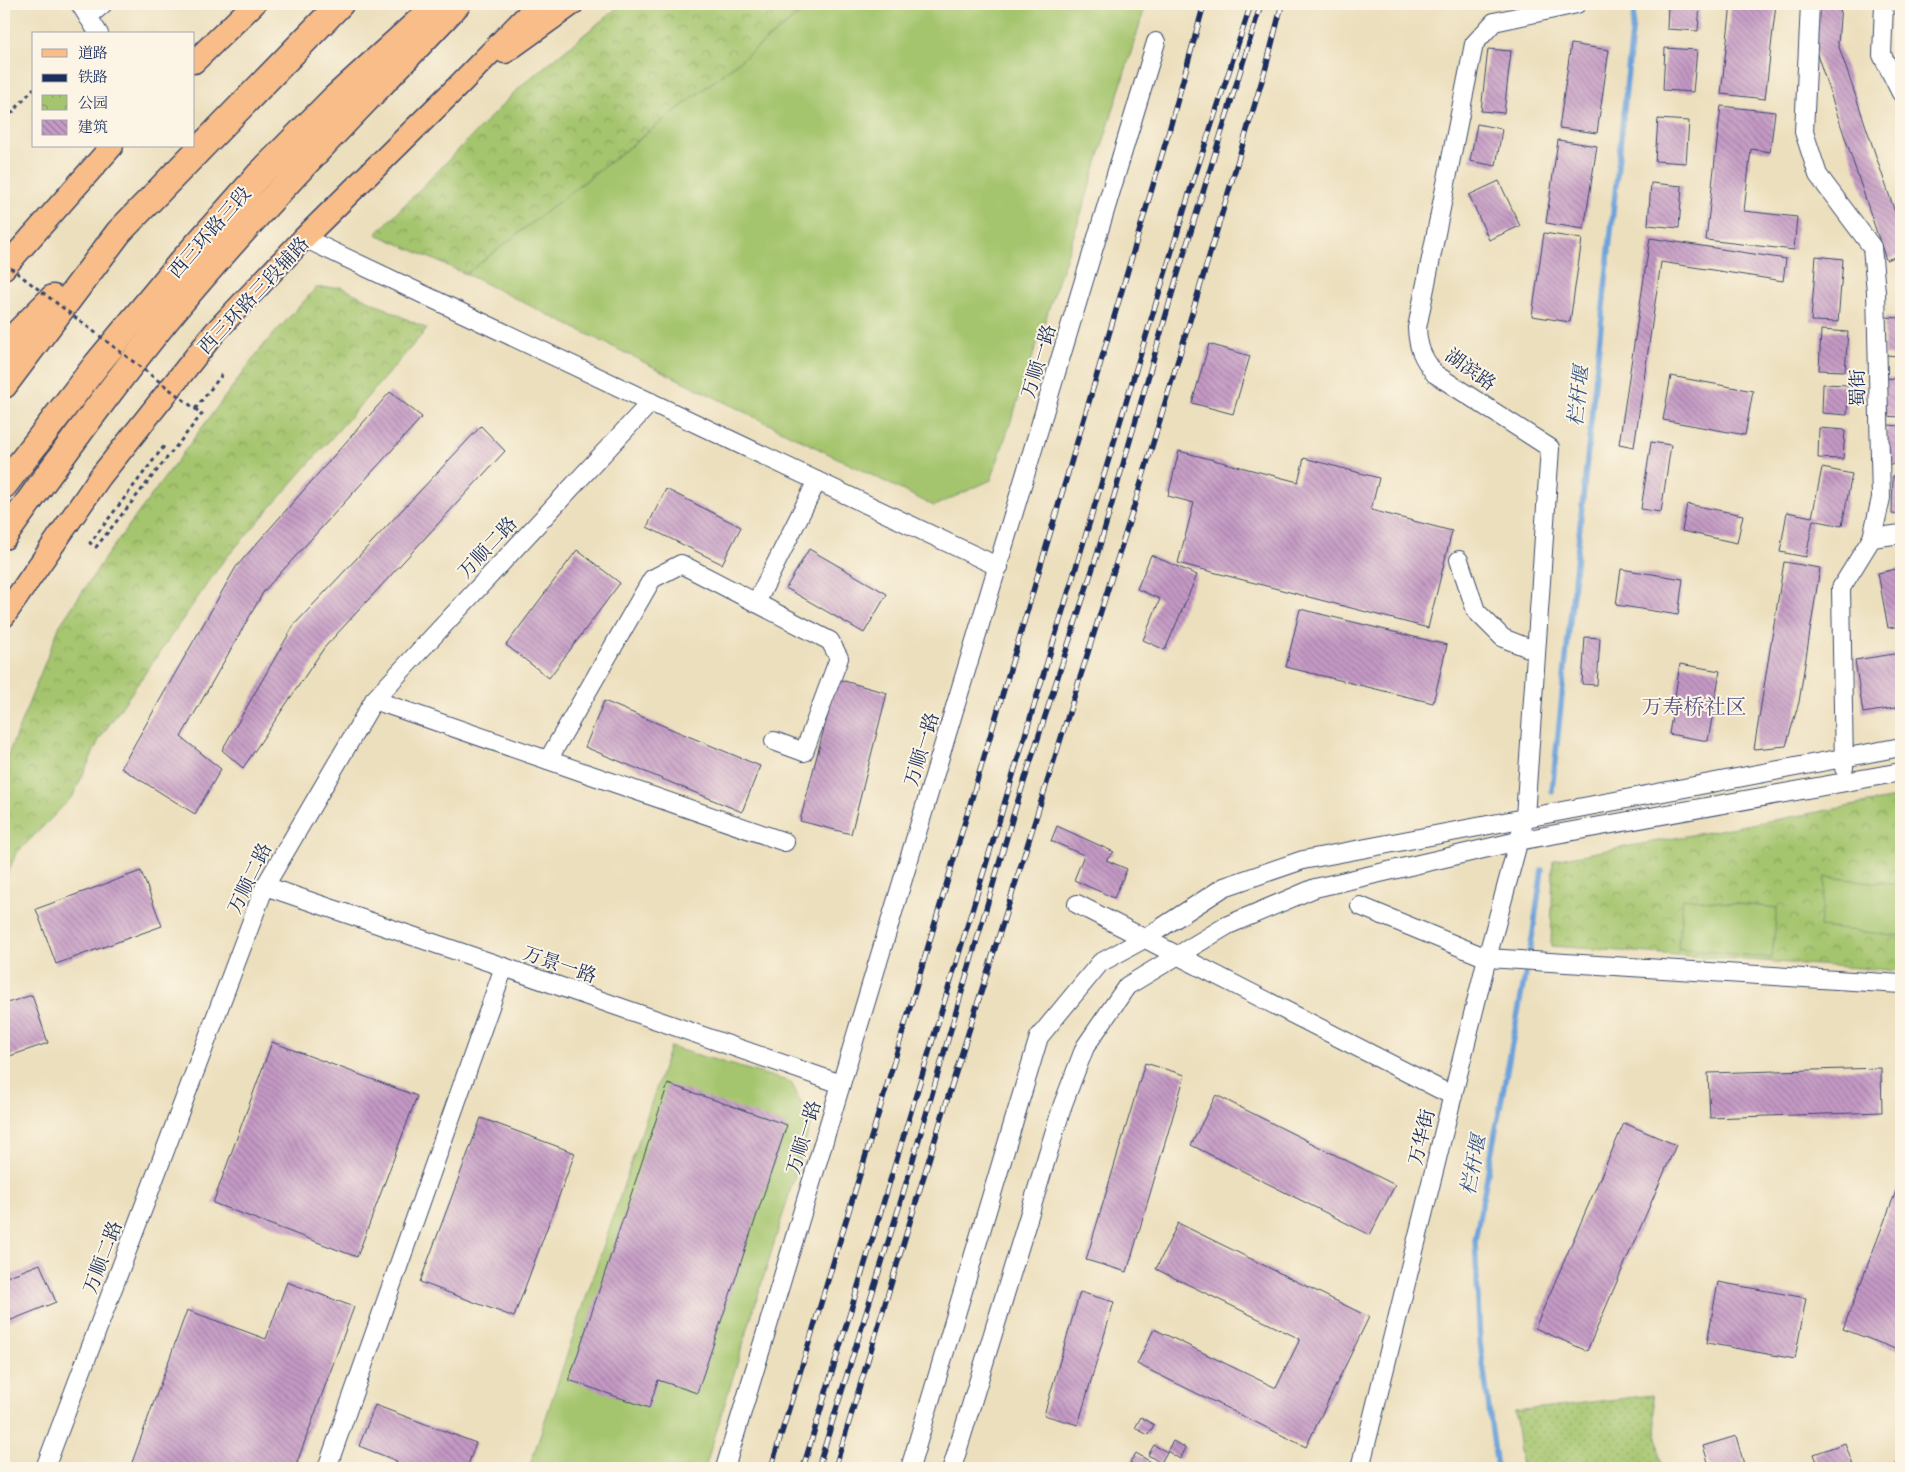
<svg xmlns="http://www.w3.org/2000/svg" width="1905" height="1472" font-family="'Sorts Mill Goudy','Noto Serif SC',serif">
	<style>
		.grass { fill: url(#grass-dots); stroke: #607a66 }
		.park { fill: url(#park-crowns); stroke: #607a66 }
		.pitch { fill: #a4c56d; stroke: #607a66 }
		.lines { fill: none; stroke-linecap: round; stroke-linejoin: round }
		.stream { stroke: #6da3da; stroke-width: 5.5 }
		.building { fill: url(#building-back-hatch) }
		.minor-casing { stroke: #3a496c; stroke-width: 20 }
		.major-casing { stroke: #3a496c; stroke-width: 25 }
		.highway-casing { stroke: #3a496c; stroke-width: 29 }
		.path { stroke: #3a496c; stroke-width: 3; stroke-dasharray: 4 4; stroke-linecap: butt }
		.minor { stroke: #fff; stroke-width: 18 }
		.major { stroke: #f8bd88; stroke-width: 22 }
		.highway { stroke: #f8bd88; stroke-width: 26 }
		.rail-casing { stroke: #1b2f5e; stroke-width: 5.5 }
		.rail { stroke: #fcf5e5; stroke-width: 4; stroke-dasharray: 11; stroke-linecap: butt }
		.path-bridge { stroke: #3a496c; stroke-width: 3; stroke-dasharray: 4 4; stroke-linecap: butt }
		.labels { text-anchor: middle; stroke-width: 4; stroke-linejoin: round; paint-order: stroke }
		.street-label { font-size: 19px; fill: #1b2f5e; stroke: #fcf5e5 }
		.water-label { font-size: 20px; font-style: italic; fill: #385889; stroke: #fcf5e5 }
		.quarter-label { font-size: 21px; fill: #565482; stroke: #fcf5e5 }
	</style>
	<defs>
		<pattern id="grass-dots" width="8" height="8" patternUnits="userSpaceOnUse" patternTransform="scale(1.25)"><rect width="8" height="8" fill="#a4c56d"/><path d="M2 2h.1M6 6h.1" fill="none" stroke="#85a05d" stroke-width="1.8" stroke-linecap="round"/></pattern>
		<pattern id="park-crowns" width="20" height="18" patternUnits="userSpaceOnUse" patternTransform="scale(1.25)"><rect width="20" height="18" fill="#a4c56d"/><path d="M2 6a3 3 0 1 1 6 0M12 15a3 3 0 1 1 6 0" fill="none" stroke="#85a05d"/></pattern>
		<pattern id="building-back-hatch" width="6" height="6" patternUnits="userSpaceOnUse" patternTransform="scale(1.25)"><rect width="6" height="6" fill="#c499c4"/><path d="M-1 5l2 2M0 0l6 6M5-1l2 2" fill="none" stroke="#9e7da2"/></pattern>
	</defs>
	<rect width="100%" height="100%" fill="#fcf5e5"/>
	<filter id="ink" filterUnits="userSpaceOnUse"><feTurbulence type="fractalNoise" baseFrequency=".02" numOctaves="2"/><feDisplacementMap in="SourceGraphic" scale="10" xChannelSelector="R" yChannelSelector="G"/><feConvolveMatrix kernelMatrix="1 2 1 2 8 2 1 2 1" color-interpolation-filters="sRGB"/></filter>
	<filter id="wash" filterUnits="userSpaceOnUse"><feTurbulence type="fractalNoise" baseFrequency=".0096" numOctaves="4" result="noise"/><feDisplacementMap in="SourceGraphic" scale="20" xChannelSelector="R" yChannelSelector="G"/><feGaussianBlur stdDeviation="1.12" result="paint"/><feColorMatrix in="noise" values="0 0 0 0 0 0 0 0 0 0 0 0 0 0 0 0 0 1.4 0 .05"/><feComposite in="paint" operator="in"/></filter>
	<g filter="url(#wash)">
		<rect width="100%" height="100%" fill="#ecdfbd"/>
		<polygon class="grass" points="1652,1395 1661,1468 1522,1468 1515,1411"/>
		<g class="park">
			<polygon points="622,4 813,4 466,274 376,234 523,84"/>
			<polygon points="341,287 427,329 221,564 100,738 73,796 16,854 4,882 4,765 60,625 107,555 262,347 316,288"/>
			<polygon points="1901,797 1901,971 1551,946 1553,860"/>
		</g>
		<g class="pitch">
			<polygon points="813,4 1146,4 1082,211 991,480 934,506 466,274"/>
			<polygon points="1826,877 1901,885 1901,936 1820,927"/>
			<polygon points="1683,898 1777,908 1772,958 1678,948"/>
			<polygon points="670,1047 791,1082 811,1123 705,1468 529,1468"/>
		</g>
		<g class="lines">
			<g class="stream">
				<polyline points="1552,791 1635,4"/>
				<polyline points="1497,1468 1480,1342 1475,1240 1533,933 1542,870"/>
			</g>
		</g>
		<g id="blocks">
			<g class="building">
				<polygon points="1668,4 1700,4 1698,31 1667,29"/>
				<polygon points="1731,4 1776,4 1765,99 1721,94"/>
				<polygon points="1818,4 1841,4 1838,44 1901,230 1901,255 1886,260 1815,48"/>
				<polygon points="1571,44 1609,50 1597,133 1559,128"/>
				<polygon points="1665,48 1697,50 1693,92 1663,90"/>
				<polygon points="1488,49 1511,51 1504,113 1481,111"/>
				<polygon points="1721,106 1775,112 1770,152 1751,149 1744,211 1797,217 1794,250 1706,240"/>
				<polygon points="1658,119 1689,121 1686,163 1655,161"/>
				<polygon points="1477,124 1502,129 1496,166 1470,161"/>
				<polygon points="1558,140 1597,146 1584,229 1546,223"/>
				<polygon points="1499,181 1520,226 1489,240 1469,195"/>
				<polygon points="1651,183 1682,186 1679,228 1648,225"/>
				<polygon points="1544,233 1582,239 1570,322 1532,316"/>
				<polygon points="1650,238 1786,259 1783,281 1661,262 1634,447 1619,444"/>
				<polygon points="1816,256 1843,259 1838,322 1811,321"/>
				<polygon points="1885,317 1901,318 1901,356 1884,355"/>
				<polygon points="1821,330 1848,332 1845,371 1819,370"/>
				<polygon points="1209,344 1250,356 1233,414 1192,403"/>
				<polygon points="1671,376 1753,391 1745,435 1663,420"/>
				<polygon points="1885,378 1901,379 1901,417 1884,416"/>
				<polygon points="1823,384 1848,385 1847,415 1822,413"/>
				<polygon points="390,392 422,417 264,591 181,737 221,769 195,814 121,768 236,567"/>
				<polygon points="1887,425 1901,426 1901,464 1886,464"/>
				<polygon points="481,426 505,451 324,648 243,768 222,750 294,625"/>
				<polygon points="1819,428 1845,430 1843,459 1818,458"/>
				<polygon points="1651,442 1671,445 1661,512 1641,509"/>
				<polygon points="1179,451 1298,482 1304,458 1379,478 1371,510 1452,531 1428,628 1178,563 1194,503 1168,496"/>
				<polygon points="1822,468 1852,474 1842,526 1813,520 1806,557 1780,552 1787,512 1812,517"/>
				<polygon points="1893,476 1901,477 1901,515 1892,514"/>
				<polygon points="666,489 741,527 722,564 647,527"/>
				<polygon points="1687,504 1743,515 1737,543 1682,531"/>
				<polygon points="809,549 887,594 864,633 786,588"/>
				<polygon points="577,550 620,583 549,678 506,645"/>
				<polygon points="1151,555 1197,575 1165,650 1143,640 1160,599 1137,589"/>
				<polygon points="1784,562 1820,568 1799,702 1786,746 1754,749"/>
				<polygon points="1901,568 1901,626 1888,628 1878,573"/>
				<polygon points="1621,569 1683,579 1678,615 1616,605"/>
				<polygon points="1300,609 1447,645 1433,703 1286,667"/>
				<polygon points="1585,637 1600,638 1597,685 1582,684"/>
				<polygon points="1901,653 1901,707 1863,713 1855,660"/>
				<polygon points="1680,664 1720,671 1708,741 1669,734"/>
				<polygon points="837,679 887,693 851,834 800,821"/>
				<polygon points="604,701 760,766 742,812 585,747"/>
				<polygon points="1057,826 1114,852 1106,860 1127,869 1114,898 1074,880 1084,855 1051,841"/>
				<polygon points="141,871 162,926 56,964 36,909"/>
				<polygon points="32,995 48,1043 4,1058 4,1004"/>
				<polygon points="272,1042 417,1096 357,1257 213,1203"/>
				<polygon points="1145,1063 1185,1075 1127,1272 1086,1260"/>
				<polygon points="1881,1068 1882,1112 1710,1118 1708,1073"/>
				<polygon points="668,1084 787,1125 697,1393 658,1380 649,1408 569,1380"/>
				<polygon points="1216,1095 1395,1185 1370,1235 1191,1145"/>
				<polygon points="481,1118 575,1153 514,1317 420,1282"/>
				<polygon points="1624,1123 1676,1145 1587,1351 1535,1328"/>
				<polygon points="1901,1178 1901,1351 1843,1329"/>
				<polygon points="1178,1223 1369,1317 1306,1447 1137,1364 1154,1329 1276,1388 1300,1339 1156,1269"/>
				<polygon points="40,1264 56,1302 4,1323 4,1278"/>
				<polygon points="287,1282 354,1307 295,1468 130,1468 187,1310 266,1339"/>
				<polygon points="1718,1282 1806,1298 1795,1359 1707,1343"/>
				<polygon points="1080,1292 1114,1302 1078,1425 1044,1415"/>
				<polygon points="375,1405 476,1443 467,1468 395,1468 397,1461 359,1446"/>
				<polygon points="1141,1417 1154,1425 1148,1435 1135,1428"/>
				<polygon points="1736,1436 1745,1468 1710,1468 1703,1446"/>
				<polygon points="1173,1441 1186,1448 1180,1459 1167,1451"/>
				<polygon points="1845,1443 1854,1468 1819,1468 1814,1454"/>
				<polygon points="1154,1445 1167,1452 1161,1463 1148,1455"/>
				<polygon points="1136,1453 1149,1461 1145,1468 1139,1468 1130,1463"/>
				<polygon points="1901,1454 1901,1468 1894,1468"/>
			</g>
		</g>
	</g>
	<g filter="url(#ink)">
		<use href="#blocks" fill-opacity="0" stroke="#3a496c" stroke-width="1"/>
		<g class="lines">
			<defs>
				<g id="minor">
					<polyline points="80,4 99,34"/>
					<polyline points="1810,4 1804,132 1818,175 1872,247 1876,292 1881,498 1872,538 1841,588 1844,768"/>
					<polyline points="1884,4 1882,55 1901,93"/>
					<polyline points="88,17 103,4"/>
					<polyline points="304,238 999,567"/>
					<polyline points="1872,538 1901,534"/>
					<polyline points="1459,560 1476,611 1503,638 1536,651"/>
					<polyline points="756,603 817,481"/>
					<polyline points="374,700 785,842"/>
					<polyline points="548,760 652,579 681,564 830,641 839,658 804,752 774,741"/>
					<polyline points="265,886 504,967 841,1084"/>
					<polyline points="1077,904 1453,1096"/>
					<polyline points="1360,906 1487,958 1901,984"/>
					<polyline points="45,1468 265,886 374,700 651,402"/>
					<polyline points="327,1468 504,967"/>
					<polyline points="725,1468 1156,42"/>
					<polyline points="910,1468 1039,1037 1100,963 1144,939 1224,887 1303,860 1901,747"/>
					<polyline points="952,1468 1063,1104 1085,1047 1127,986 1228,925 1315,888 1518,841 1901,772"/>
					<path d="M1360,1468L1487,958L1525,817L1550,448L1435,374C1422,357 1418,348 1417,328L1474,44L1494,22L1577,4"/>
				</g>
				<g id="major">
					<polyline points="505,52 572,4"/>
					<polyline points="194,62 254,4"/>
					<polyline points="4,268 112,146"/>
					<polyline points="4,616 100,477 215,332 304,238 456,88 538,4"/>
				</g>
				<g id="highway">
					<polyline points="4,347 53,298"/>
					<polyline points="4,385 119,232 340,4"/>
					<polyline points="4,485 97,364 180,264 258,176 335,98 425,16"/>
					<path d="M4,536C68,447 132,358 204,275C285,181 373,94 457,4"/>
				</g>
			</defs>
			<use href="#minor" class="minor-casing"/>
			<use href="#major" class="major-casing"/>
			<use href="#highway" class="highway-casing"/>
			<g class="path">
				<polyline points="4,118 13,112 34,88"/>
				<polyline points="195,409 224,372"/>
			</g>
			<use href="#minor" class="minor"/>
			<use href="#major" class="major"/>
			<use href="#highway" class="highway"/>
			<defs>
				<g id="rail">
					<polyline points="771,1468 888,1082 1169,131 1204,4"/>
					<polyline points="803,1468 1190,191 1251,4"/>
					<polyline points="818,1468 900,1204 1013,816 1098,552 1176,280 1261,4"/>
					<polyline points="835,1468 944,1110 1135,503 1266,67 1282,4"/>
				</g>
			</defs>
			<use href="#rail" class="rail-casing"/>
			<use href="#rail" class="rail"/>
			<polyline class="path-bridge" points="4,263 202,414 96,547 90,543 165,445"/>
		</g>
	</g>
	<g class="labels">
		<g class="street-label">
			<text transform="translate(209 232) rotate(-49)" y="7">西三环路三段</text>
			<text transform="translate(253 295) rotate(-47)" y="7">西三环路三段辅路</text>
			<text transform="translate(1038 361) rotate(-73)" y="7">万顺一路</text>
			<text transform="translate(1471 369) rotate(36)" y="7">湖滨路</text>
			<text transform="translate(1857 388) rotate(-91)" y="7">蜀街</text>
			<text transform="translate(487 547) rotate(-47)" y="7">万顺二路</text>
			<text transform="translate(921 749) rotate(-73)" y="7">万顺一路</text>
			<text transform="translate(249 878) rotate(-64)" y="7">万顺二路</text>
			<text transform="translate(560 964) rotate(19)" y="7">万景一路</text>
			<text transform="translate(803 1137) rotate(-73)" y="7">万顺一路</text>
			<text transform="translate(1421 1137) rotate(-76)" y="7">万华街</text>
			<text transform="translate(102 1257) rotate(-69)" y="7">万顺二路</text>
		</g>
		<g class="water-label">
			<text transform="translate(1578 396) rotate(-84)" y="7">栏杆堰</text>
			<text transform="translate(1473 1165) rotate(-79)" y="7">栏杆堰</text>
		</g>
		<g class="quarter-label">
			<text x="1694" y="714">万寿桥社区</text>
		</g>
	</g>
	<rect width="1905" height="1472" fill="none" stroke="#fcf5e5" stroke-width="20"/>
	<rect x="32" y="32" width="162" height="115" fill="#fcf5e5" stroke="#a2a6af"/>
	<rect x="42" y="49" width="25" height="8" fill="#f8bd88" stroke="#a2a6af"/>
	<text x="78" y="58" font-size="15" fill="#1b2f5e">道路</text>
	<rect x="42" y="74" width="25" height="8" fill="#1b2f5e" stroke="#a2a6af"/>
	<text x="78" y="82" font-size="15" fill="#1b2f5e">铁路</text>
	<rect x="42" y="95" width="25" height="15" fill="url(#park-crowns)" stroke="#a2a6af"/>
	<text x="78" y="108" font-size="15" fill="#1b2f5e">公园</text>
	<rect x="42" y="120" width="25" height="15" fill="url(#building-back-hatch)" stroke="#a2a6af"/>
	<text x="78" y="132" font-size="15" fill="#1b2f5e">建筑</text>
</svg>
